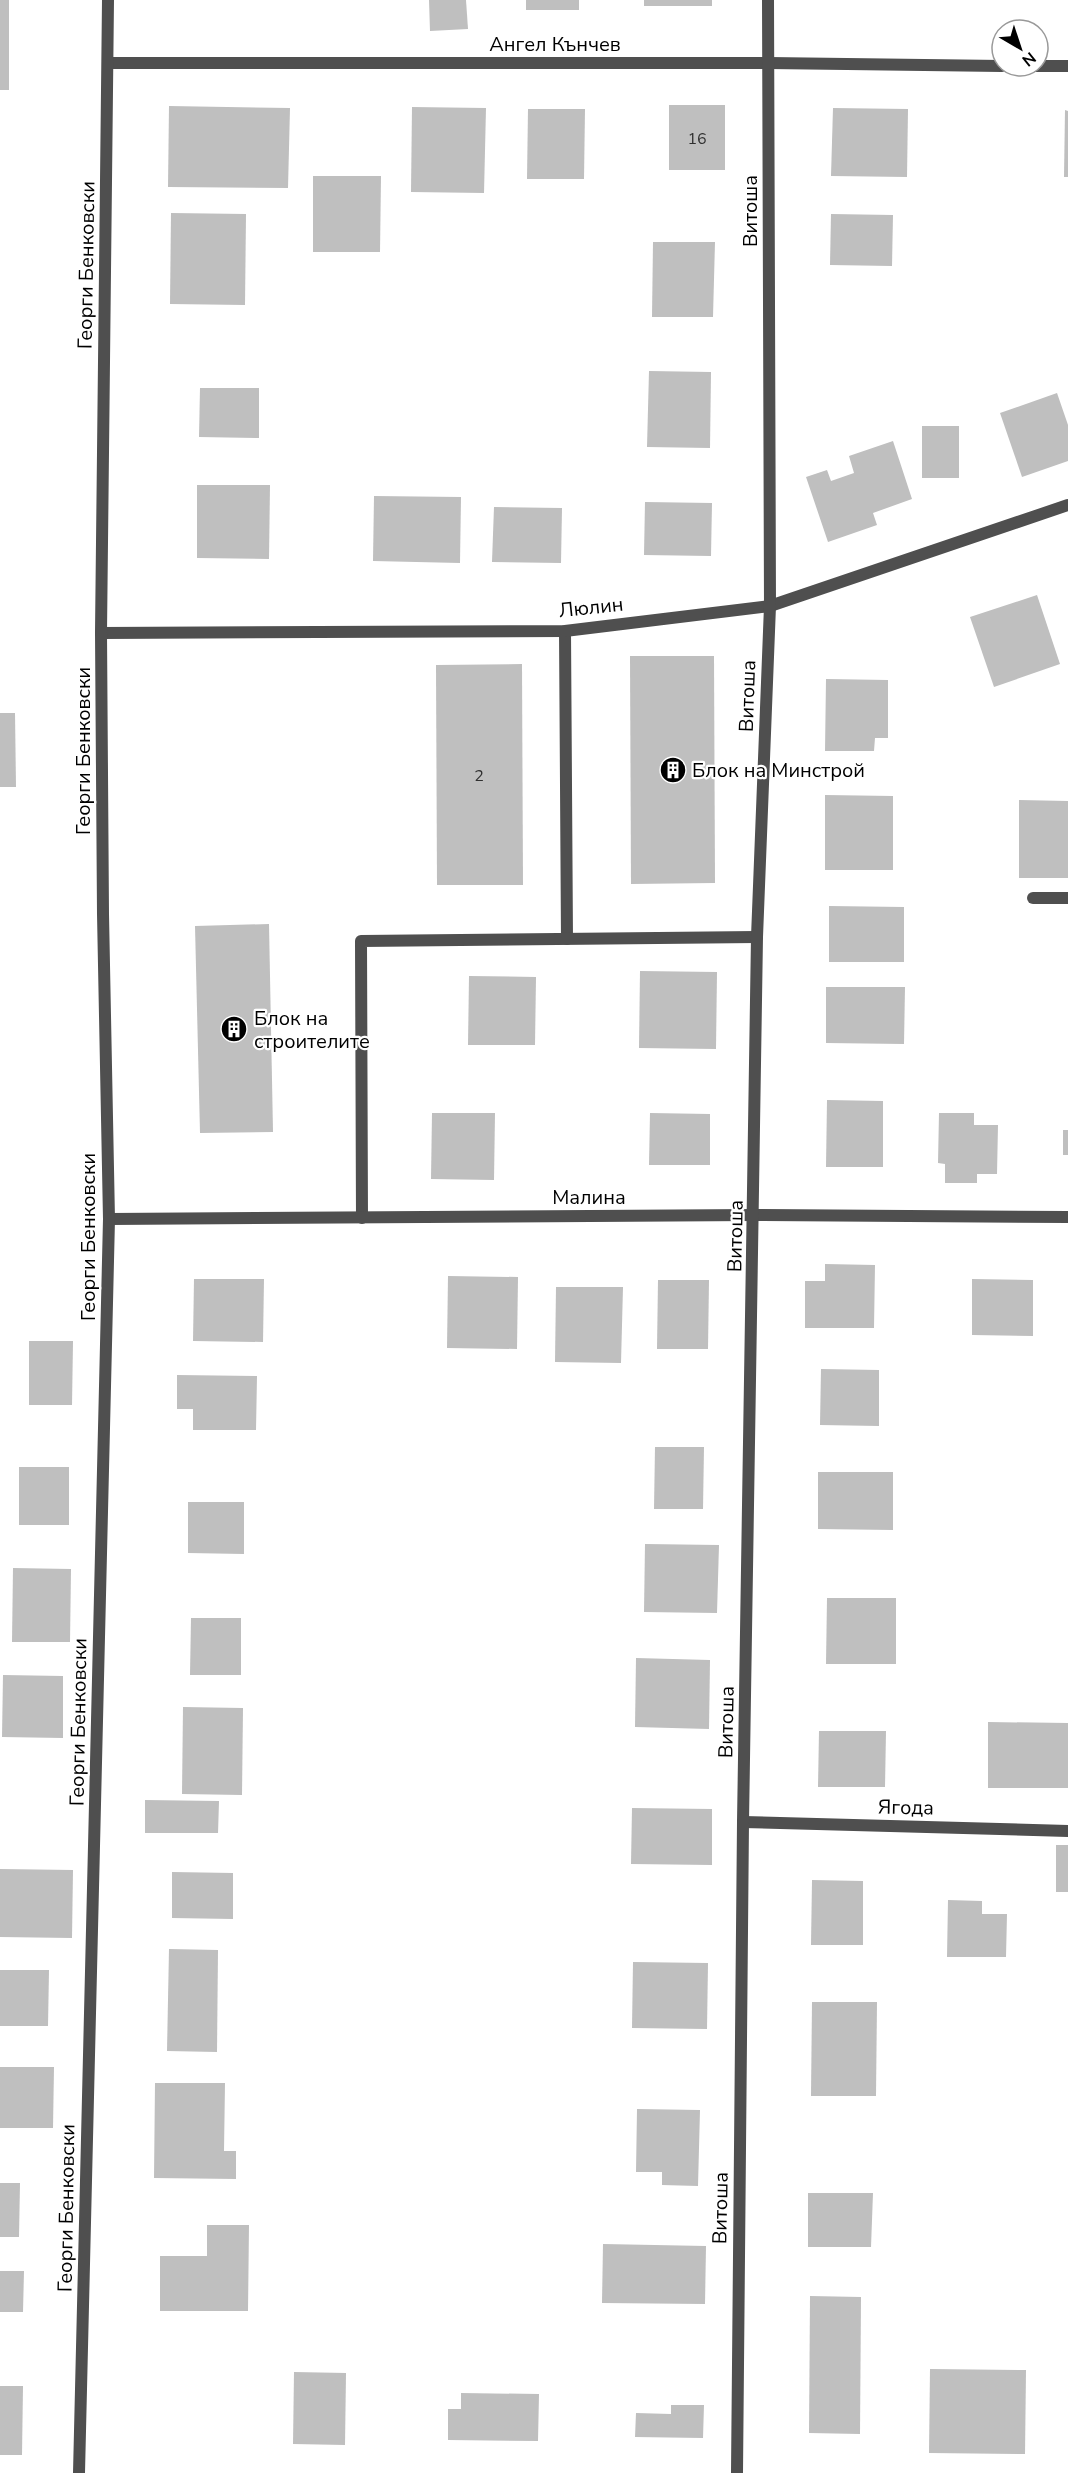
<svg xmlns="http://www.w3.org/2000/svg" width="1068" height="2473" font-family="'Nunito Sans',sans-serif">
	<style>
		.building { fill: #bfbfbf }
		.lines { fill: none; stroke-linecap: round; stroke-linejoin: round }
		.street { stroke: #4f4f4f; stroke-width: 12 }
		.labels { text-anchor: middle; stroke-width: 4.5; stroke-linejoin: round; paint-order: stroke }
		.number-label { font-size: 16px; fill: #303030 }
		.street-label { font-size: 20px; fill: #000; stroke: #fff }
		.poi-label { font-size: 20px; fill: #000; stroke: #fff; text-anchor: start }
	</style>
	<rect width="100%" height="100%" fill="#fff"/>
	<g class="building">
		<rect x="0" y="0" width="9" height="90"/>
		<polygon points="429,0 466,0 468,29 430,31"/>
		<rect x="526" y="0" width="53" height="10"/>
		<rect x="644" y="0" width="68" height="6"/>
		<rect x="669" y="105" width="56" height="65"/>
		<polygon points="169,106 290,108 288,188 168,187"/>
		<polygon points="412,107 486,108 484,193 411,192"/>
		<polygon points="833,108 908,109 907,177 831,176"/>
		<polygon points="528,109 585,109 584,179 527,179"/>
		<polygon points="1065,110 1068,111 1068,177 1064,177"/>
		<polygon points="313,176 381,176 380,252 313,252"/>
		<polygon points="171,213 246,214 245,305 170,304"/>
		<polygon points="831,214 893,215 892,266 830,265"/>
		<polygon points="653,242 715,242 713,317 652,317"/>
		<polygon points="649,371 711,372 710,448 647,447"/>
		<polygon points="200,388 259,388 259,438 199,437"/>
		<polygon points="1057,393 1068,425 1068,461 1022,477 1000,413"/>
		<rect x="922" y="426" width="37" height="52"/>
		<polygon points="893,441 912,499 873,513 877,525 828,542 806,477 827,470 831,481 854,473 849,456"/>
		<polygon points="197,485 270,485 269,559 197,558"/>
		<polygon points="374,496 461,497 460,563 373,561"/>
		<polygon points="645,502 712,503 711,556 644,555"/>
		<polygon points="494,507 562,508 561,563 492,562"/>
		<polygon points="1037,595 1060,664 994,687 970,617"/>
		<polygon points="630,656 714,656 715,883 631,884"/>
		<polygon points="522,664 523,885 437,885 436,665"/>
		<polygon points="826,679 888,680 888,738 875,738 874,751 825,751"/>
		<polygon points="0,713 15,713 16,787 0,787"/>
		<polygon points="825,795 893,796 893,870 825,870"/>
		<polygon points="1019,800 1068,801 1068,878 1019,878"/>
		<polygon points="829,906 904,907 904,962 829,962"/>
		<polygon points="269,924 273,1132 200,1133 195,926"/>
		<polygon points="640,971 717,972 716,1049 639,1048"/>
		<polygon points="469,976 536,977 535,1045 468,1045"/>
		<polygon points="826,987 905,987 904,1044 826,1043"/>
		<polygon points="827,1100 883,1101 883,1167 826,1167"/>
		<polygon points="432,1113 495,1113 494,1180 431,1179"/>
		<polygon points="650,1113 710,1114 710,1165 649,1165"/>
		<polygon points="939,1113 974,1113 974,1125 998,1125 997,1174 977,1174 977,1183 945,1183 945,1164 938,1163"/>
		<rect x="1063" y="1130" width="5" height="25"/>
		<polygon points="825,1264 875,1265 874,1328 805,1328 805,1281 825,1281"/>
		<polygon points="448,1276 518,1277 517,1349 447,1348"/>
		<polygon points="194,1279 264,1279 263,1342 193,1341"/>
		<polygon points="972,1279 1033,1280 1033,1336 972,1335"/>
		<polygon points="658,1280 709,1280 708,1349 657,1349"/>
		<polygon points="556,1287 623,1287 621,1363 555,1362"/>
		<polygon points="29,1341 73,1341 72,1405 29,1405"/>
		<polygon points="821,1369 879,1370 879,1426 820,1425"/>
		<polygon points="177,1375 257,1376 256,1430 193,1430 193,1409 177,1409"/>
		<polygon points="655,1447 704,1447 703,1509 654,1509"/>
		<rect x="19" y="1467" width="50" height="58"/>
		<polygon points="818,1472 893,1472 893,1530 818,1529"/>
		<polygon points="188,1502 244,1502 244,1554 188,1553"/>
		<polygon points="645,1544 719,1545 717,1613 644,1612"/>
		<polygon points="13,1568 71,1569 70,1642 12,1642"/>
		<polygon points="827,1598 896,1598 896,1664 826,1664"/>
		<polygon points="191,1618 241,1618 241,1675 190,1675"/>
		<polygon points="636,1658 710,1660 709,1729 635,1727"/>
		<polygon points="3,1675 63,1676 63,1738 2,1737"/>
		<polygon points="183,1707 243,1708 242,1795 182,1794"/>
		<polygon points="988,1722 1068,1723 1068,1788 988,1788"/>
		<polygon points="819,1731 886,1731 885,1787 818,1787"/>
		<polygon points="145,1800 219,1801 218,1833 145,1833"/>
		<polygon points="632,1808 712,1809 712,1865 631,1864"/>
		<rect x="1056" y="1845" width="12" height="47"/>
		<polygon points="0,1869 73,1870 72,1938 0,1937"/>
		<polygon points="172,1872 233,1873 233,1919 172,1918"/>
		<polygon points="812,1880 863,1881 863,1945 811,1945"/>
		<polygon points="948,1900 982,1901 982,1914 1007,1914 1006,1957 947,1957"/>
		<polygon points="169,1949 218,1950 217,2052 167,2051"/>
		<polygon points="633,1962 708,1963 707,2029 632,2028"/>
		<polygon points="0,1970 49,1970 48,2026 0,2026"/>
		<polygon points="812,2002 877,2002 876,2096 811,2096"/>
		<polygon points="0,2067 54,2067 53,2128 0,2128"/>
		<polygon points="155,2083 225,2083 224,2151 236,2151 236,2179 154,2178"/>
		<polygon points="637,2109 700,2110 698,2186 662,2185 662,2172 636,2172"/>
		<polygon points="0,2183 20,2183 19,2237 0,2237"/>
		<polygon points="808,2193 873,2193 871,2247 808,2247"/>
		<polygon points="207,2225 249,2225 248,2311 160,2311 160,2256 207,2256"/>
		<polygon points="603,2244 706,2246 705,2304 602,2303"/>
		<polygon points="0,2271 24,2271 23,2312 0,2312"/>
		<polygon points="810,2296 861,2297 860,2434 809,2433"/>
		<polygon points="930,2369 1026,2370 1025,2454 929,2453"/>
		<polygon points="294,2372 346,2373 345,2445 293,2444"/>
		<polygon points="0,2386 23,2386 22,2455 0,2455"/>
		<polygon points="461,2393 539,2394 538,2441 448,2440 448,2409 461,2409"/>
		<polygon points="671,2405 704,2405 703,2438 635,2437 636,2413 671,2414"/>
	</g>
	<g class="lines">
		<g class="street">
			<polyline points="108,63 769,63 1002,66"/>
			<polyline points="1031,66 1068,66"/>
			<polyline points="565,631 567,939"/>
			<polyline points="101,633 565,631 770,606 1068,505"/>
			<polyline points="1033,898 1068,898"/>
			<polyline points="362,1218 361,941 757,937"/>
			<polyline points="109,1219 755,1215 1068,1217"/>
			<polyline points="743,1822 1068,1831"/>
			<polyline points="79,2473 109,1219 103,914 101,633 108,0"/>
			<polyline points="737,2473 743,1822 757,937 770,606 768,0"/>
		</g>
	</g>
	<defs>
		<symbol id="building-disc" viewBox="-11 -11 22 22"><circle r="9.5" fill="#000" stroke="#fff"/><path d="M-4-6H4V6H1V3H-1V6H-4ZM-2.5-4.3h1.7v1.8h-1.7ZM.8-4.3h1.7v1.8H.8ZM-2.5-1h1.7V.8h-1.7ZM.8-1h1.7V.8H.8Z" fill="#fff"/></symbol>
	</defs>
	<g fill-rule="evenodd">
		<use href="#building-disc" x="658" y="755" width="30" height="30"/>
		<use href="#building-disc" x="219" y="1014" width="30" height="30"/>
	</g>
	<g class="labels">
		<g class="number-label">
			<text x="697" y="144">16</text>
			<text x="479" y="781">2</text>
		</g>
		<g class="street-label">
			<text x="555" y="51">Ангел Кънчев</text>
			<text transform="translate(750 211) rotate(-90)" y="7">Витоша</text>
			<text transform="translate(86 265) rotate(-89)" y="7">Георги Бенковски</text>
			<text transform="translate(591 607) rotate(-6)" y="7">Люлин</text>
			<text transform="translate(747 696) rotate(-88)" y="7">Витоша</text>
			<text transform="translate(83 751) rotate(-90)" y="7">Георги Бенковски</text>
			<text x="589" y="1204">Малина</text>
			<text transform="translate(735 1236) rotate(-89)" y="7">Витоша</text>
			<text transform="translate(88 1237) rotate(-90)" y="7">Георги Бенковски</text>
			<text transform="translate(78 1722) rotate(-89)" y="7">Георги Бенковски</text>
			<text transform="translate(726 1722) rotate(-89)" y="7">Витоша</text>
			<text transform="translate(906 1807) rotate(1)" y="7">Ягода</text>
			<text transform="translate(66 2208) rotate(-89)" y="7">Георги Бенковски</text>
			<text transform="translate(720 2208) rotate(-89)" y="7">Витоша</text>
		</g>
		<g class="poi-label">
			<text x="692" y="777">Блок на Минстрой</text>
			<text x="254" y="1025">Блок на<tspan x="254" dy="23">строителите</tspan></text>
		</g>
	</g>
	<g transform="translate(1020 48) rotate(141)"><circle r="28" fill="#ffffff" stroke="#999999" stroke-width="1.5"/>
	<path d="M0-4.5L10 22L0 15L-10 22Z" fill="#000000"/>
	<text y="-9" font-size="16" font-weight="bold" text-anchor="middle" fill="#000000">N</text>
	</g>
</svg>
